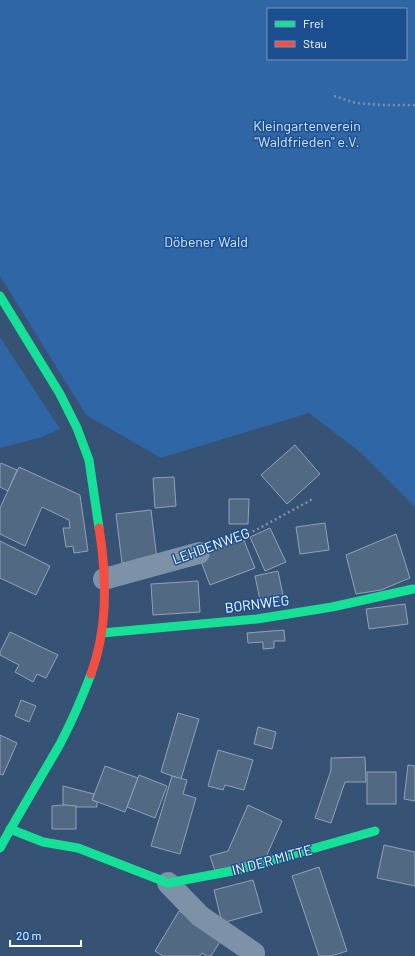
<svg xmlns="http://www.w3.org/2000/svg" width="415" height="956" font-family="Barlow,sans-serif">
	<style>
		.green { fill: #2f66a5; fill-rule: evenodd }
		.building { fill: #526984; stroke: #92a2b6 }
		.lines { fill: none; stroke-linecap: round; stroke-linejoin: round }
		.path { stroke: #7d92a8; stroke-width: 2.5; stroke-dasharray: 2 3; stroke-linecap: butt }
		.street { stroke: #7d92a8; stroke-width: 22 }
		.fast { stroke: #16e098; stroke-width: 9 }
		.jam { stroke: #f24e42; stroke-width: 9 }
		.labels { text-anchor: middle; stroke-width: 3; stroke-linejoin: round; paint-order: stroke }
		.park-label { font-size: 14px; fill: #cfe3fa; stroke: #1b4f8f }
		.street-label { font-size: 14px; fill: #fff; stroke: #1b4f8f }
	</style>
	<rect width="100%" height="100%" fill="#365274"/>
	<g class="green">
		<path d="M0,0H415V507L360,452L309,413L161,458L86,415L0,276ZM268,9H406V59H268Z"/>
		<polygon points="0,337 60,429 42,437 0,448"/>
	</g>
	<g class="building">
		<polygon points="295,445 320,474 287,504 261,475"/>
		<polygon points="1,463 17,470 8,491 0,487 0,465"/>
		<polygon points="19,467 80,495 88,551 74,553 73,546 66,547 63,528 70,528 69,520 42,507 25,546 0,534 0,508"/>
		<polygon points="174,477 176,506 155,508 153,478"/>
		<polygon points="229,499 249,499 248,524 229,524"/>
		<polygon points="151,510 157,559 122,563 116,514"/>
		<polygon points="325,523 329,550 300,554 296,527"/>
		<polygon points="270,528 286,562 265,571 250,537"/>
		<polygon points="396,534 410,578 381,590 356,594 346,555"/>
		<polygon points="243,538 255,568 210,585 199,556"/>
		<polygon points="0,541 50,566 36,595 0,578"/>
		<polygon points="278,571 284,600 261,605 255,576"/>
		<polygon points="198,581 200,612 153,615 151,584"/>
		<polygon points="405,604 408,624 369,629 366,609"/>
		<polygon points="284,630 285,641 274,641 274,648 263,649 263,642 248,643 247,633"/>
		<polygon points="10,632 58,655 46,678 37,674 33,682 15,672 19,665 0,655 0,652"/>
		<polygon points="21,700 36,706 29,722 15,716"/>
		<polygon points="178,713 199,719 181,779 161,772"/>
		<polygon points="258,727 276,732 272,749 254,744"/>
		<polygon points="0,735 17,743 3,775 0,774"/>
		<polygon points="218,750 253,760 244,790 225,785 223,790 208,786"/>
		<polygon points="365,757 366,782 345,782 331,823 315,818 331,770 331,758"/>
		<polygon points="408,765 415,766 415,801 404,799"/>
		<polygon points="105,766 138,778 125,812 92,800"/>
		<rect x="367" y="772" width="29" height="32"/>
		<polygon points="139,775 167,786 155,818 127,807"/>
		<polygon points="172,776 187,780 183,794 196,798 180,854 151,846"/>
		<polygon points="63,786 94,794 92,800 97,802 97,807 76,807 76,806 63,805"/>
		<polygon points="63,805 76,806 76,829 52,829 52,806"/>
		<polygon points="248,805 282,821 266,857 215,871 210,856 228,851"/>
		<polygon points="384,845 415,852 415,886 377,878"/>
		<polygon points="319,867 347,951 331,956 319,956 292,876"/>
		<polygon points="253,880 262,912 222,923 214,890"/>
		<polygon points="179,911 223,937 211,956 207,956 202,953 200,956 163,956 155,951"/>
	</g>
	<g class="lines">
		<g class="path">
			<polyline points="334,96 356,103 383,105 415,105"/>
			<polyline points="220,544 256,530 313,499"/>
		</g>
		<g class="street">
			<polyline points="104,579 199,553"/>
			<polyline points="168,883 200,916 254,953"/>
		</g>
		<g class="fast">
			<polyline points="0,296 60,394 77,428 89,460 99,528"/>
			<polyline points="102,633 257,619 332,607 413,589"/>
			<polyline points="10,829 43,842 78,848 168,883 238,870 375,831"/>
			<path d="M0,848C19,813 40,779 60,744C72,721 82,698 91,674"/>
		</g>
		<path class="jam" d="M91,674C108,628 107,576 99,528"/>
	</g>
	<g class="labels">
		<g class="park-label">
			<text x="307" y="131">Kleingartenverein<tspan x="307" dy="16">"Waldfrieden" e.V.</tspan></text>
			<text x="206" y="247">Döbener Wald</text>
		</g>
		<g class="street-label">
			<text transform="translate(211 546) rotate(-20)" y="5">LEHDENWEG</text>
			<text transform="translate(257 604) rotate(-7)" y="5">BORNWEG</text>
			<text transform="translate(272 860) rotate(-15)" y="5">IN DER MITTE</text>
		</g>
	</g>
	<rect x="267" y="8" width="140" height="52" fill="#1b4f8f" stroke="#7695bc"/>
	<rect x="275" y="21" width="20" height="6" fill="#16e098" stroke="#7695bc"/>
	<text x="303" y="28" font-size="12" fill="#ffffff">Frei</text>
	<rect x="275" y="41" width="20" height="6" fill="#f24e42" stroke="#7695bc"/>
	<text x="303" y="48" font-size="12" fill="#ffffff">Stau</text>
	<path d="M10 940v6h71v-6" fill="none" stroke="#ffffff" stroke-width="2"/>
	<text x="16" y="940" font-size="12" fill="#ffffff" stroke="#1b4f8f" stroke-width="3" paint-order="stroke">20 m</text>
</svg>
